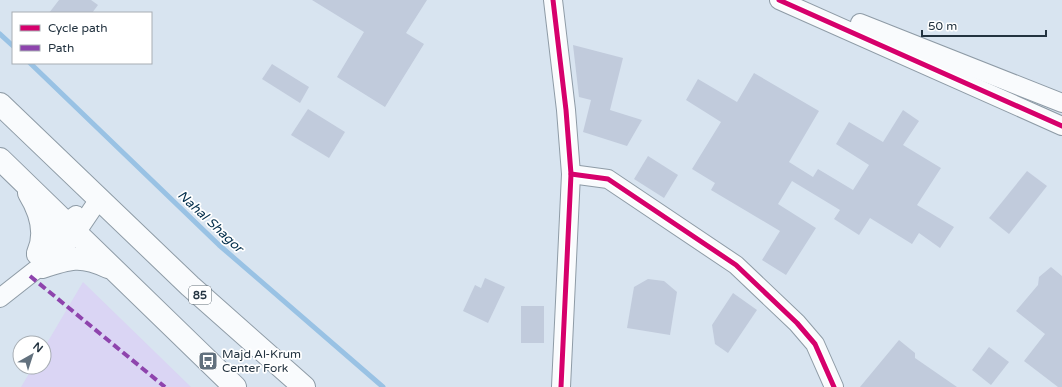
<svg xmlns="http://www.w3.org/2000/svg" width="1062" height="387" font-family="'Varela Round',sans-serif">
	<style>
		.green { fill: #dad5f4 }
		.lines { fill: none; stroke-linecap: round; stroke-linejoin: round }
		.stream { stroke: #99c2e4; stroke-width: 5 }
		.building { fill: #c1cbdc }
		.minor-casing { stroke: #8e9ba6; stroke-width: 20 }
		.highway-casing { stroke: #8e9ba6; stroke-width: 24 }
		.minor { stroke: #f9fbfd; stroke-width: 18 }
		.highway { stroke: #f9fbfd; stroke-width: 22 }
		.quiet { stroke: #8e44ad; stroke-width: 4; stroke-dasharray: 8 4; stroke-linecap: butt }
		.cycleway-casing { stroke: #fff; stroke-width: 8 }
		.cycleway { stroke: #d6006c; stroke-width: 5 }
		.labels { text-anchor: middle; stroke-width: 3.5; stroke-linejoin: round; paint-order: stroke }
		.shield { fill: #fff; stroke: #657079; stroke-width: 1 }
		.shield-label { font-size: 11px; font-weight: bold; fill: #233340 }
		.poi-label { font-size: 12px; fill: #233340; stroke: #fff; text-anchor: start }
		.water-label { font-size: 13px; font-style: italic; fill: #012c49; stroke: #fff }
	</style>
	<rect width="100%" height="100%" fill="#d8e4f0"/>
	<polygon class="green" points="83,282 191,387 21,387 33,367 44,367 44,348"/>
	<g class="lines">
		<g class="stream">
			<polyline points="0,34 13,46"/>
			<polyline points="30,63 219,245 383,387"/>
		</g>
	</g>
	<g class="building">
		<polygon points="59,0 91,0 98,5 92,13 49,13"/>
		<polygon points="312,0 427,0 406,33 424,44 385,107 337,77 364,32"/>
		<polygon points="573,45 623,58 610,110 642,120 627,146 583,132 591,100 579,97"/>
		<polygon points="272,64 309,87 300,103 262,79"/>
		<polygon points="754,73 819,111 789,162 813,177 818,169 853,190 869,165 836,144 849,122 883,142 903,110 919,121 903,145 941,168 917,205 954,227 940,248 919,233 912,244 870,218 859,235 834,219 840,210 792,181 778,204 816,228 786,275 762,260 780,231 711,190 715,183 692,169 721,122 686,100 698,79 737,102"/>
		<polygon points="308,109 345,132 329,158 291,135"/>
		<polygon points="648,156 678,175 664,198 634,179"/>
		<polygon points="1027,171 1047,186 1009,234 989,218"/>
		<polygon points="1051,267 1062,276 1062,387 1058,387 1024,361 1045,334 1016,311 1038,285 1039,277"/>
		<polygon points="485,278 505,287 488,323 463,311 475,285 481,288"/>
		<polygon points="648,279 664,281 677,292 670,335 627,328 634,287"/>
		<polygon points="733,293 757,310 728,353 715,344 712,325"/>
		<rect x="521" y="306" width="23" height="37"/>
		<polygon points="899,340 915,353 915,358 957,387 860,387"/>
		<polygon points="989,347 1009,362 991,385 972,370"/>
	</g>
	<g class="lines">
		<defs>
			<g id="minor">
				<polyline points="553,0 566,110 571,174 561,387"/>
				<polyline points="779,0 1062,126"/>
				<polyline points="860,23 1062,103"/>
				<polyline points="571,174 608,179 736,265 797,323 815,344 834,387"/>
				<polyline points="36,255 66,223 76,215"/>
				<polyline points="0,298 61,250 76,233 99,199"/>
			</g>
			<g id="highway">
				<polyline points="0,104 190,286 304,387"/>
				<polyline points="0,159 235,387"/>
				<path d="M29,193C40,211 47,233 38,253"/>
				<path d="M42,267C69,258 81,254 108,267"/>
			</g>
		</defs>
		<use href="#minor" class="minor-casing"/>
		<use href="#highway" class="highway-casing"/>
		<use href="#minor" class="minor"/>
		<use href="#highway" class="highway"/>
		<polyline class="quiet" points="30,276 165,387"/>
		<defs>
			<g id="cycleway">
				<polyline points="553,0 566,110 571,174 561,387"/>
				<polyline points="779,0 1062,126"/>
				<polyline points="571,174 608,179 736,265 797,323 815,344 834,387"/>
			</g>
		</defs>
		<use href="#cycleway" class="cycleway-casing"/>
		<use href="#cycleway" class="cycleway"/>
	</g>
	<defs>
		<symbol id="bus-square" viewBox="-11 -11 22 22"><rect x="-9" y="-9" width="18" height="18" rx="4" fill="#62717e" stroke="#fff"/><path d="M-5-6H5V4H4V6H2V4H-2V6H-4V4H-5ZM-3.5-4V0h7V-4ZM-3.5 1.2v1.5H-2V1.2ZM2 1.2v1.5H3.5V1.2Z" fill="#fff"/></symbol>
	</defs>
	<g fill-rule="evenodd">
		<use href="#bus-square" x="197" y="350" width="22" height="22"/>
	</g>
	<g class="labels">
		<rect class="shield" x="189" y="286" width="22" height="18" rx="3"/>
		<g class="shield-label">
			<text x="200" y="299">85</text>
		</g>
		<g class="poi-label">
			<text x="222" y="358">Majd Al-Krum<tspan x="222" dy="14">Center Fork</tspan></text>
		</g>
		<g class="water-label">
			<text transform="translate(211 221) rotate(43)" y="5">Nahal Shagor</text>
		</g>
	</g>
	<rect x="12" y="12" width="140" height="52" fill="#ffffff" stroke="#a7adb3"/>
	<rect x="20" y="25" width="20" height="6" fill="#d6006c" stroke="#a7adb3"/>
	<text x="48" y="32" font-size="12" fill="#233340">Cycle path</text>
	<rect x="20" y="45" width="20" height="6" fill="#8e44ad" stroke="#a7adb3"/>
	<text x="48" y="52" font-size="12" fill="#233340">Path</text>
	<g transform="translate(32 355) rotate(39)"><circle r="19" fill="#ffffff" stroke="#a7adb3"/>
	<path d="M0-3L7 15L0 10L-7 15Z" fill="#62717e"/>
	<text y="-6" font-size="11" font-weight="bold" text-anchor="middle" fill="#233340">N</text>
	</g>
	<path d="M922 30v6h124v-6" fill="none" stroke="#233340" stroke-width="2"/>
	<text x="928" y="30" font-size="12" fill="#233340" stroke="#ffffff" stroke-width="3" paint-order="stroke">50 m</text>
</svg>
